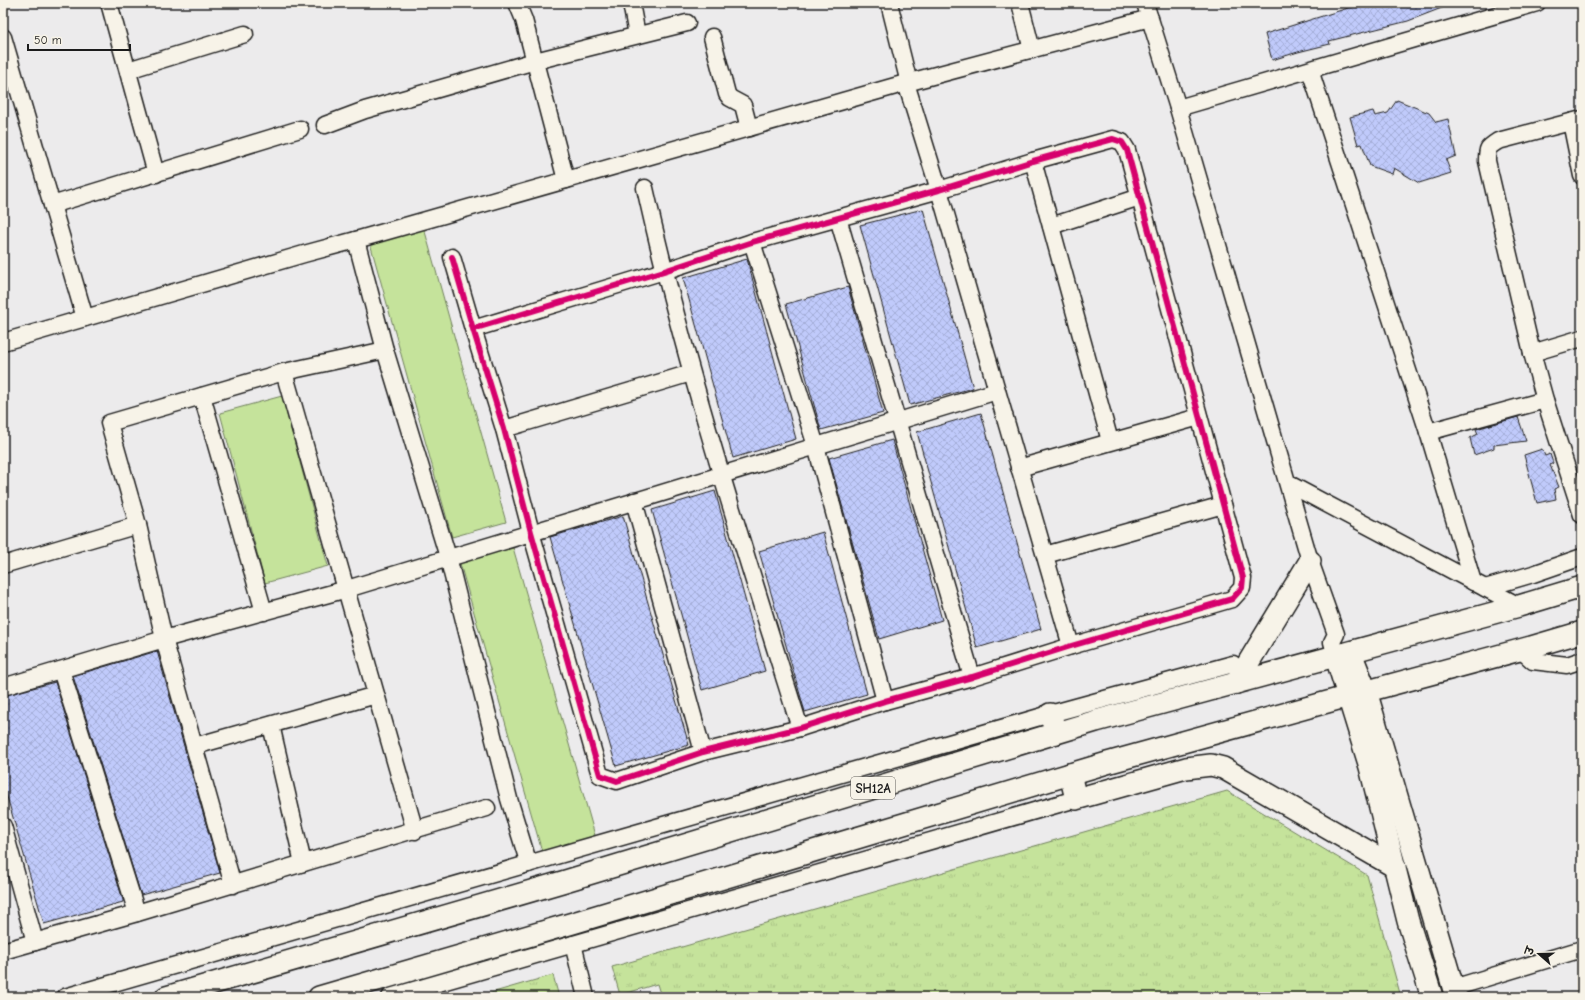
<svg xmlns="http://www.w3.org/2000/svg" width="1585" height="1000" font-family="'Comic Neue','Playpen Sans Deva',sans-serif">
	<style>
		.grass { fill: url(#grass-tufts); stroke: #70805c }
		.park { fill: #c5e39b; stroke: #70805c }
		.building { fill: url(#building-cross-hatch); stroke: #1c1c1c }
		.lines { fill: none; stroke-linecap: round; stroke-linejoin: round }
		.minor-casing { stroke: #1c1c1c; stroke-width: 19 }
		.major-casing { stroke: #1c1c1c; stroke-width: 24 }
		.minor { stroke: #f7f3e8; stroke-width: 16 }
		.major { stroke: #f7f3e8; stroke-width: 21 }
		.cycleway-casing { stroke: #f7f3e8; stroke-width: 8 }
		.cycleway { stroke: #d6006c; stroke-width: 6 }
		.labels { text-anchor: middle; stroke-width: 3.5; stroke-linejoin: round; paint-order: stroke }
		.shield { fill: #f7f3e8; stroke: #5e5c59; stroke-width: 1 }
		.shield-label { font-size: 13px; font-weight: bold; fill: #1c1c1c }
	</style>
	<defs>
		<pattern id="grass-tufts" width="24" height="20" patternUnits="userSpaceOnUse"><rect width="24" height="20" fill="#c5e39b"/><path d="M3 7l-1-3M5 7V3M7 7l1-3M15 17l-1-3M17 17v-4M19 17l1-3" fill="none" stroke="#a9c285"/></pattern>
		<pattern id="building-cross-hatch" width="8" height="8" patternUnits="userSpaceOnUse"><rect width="8" height="8" fill="#c0cafb"/><path d="M0 0l8 8M0 8l8-8" fill="none" stroke="#a4add7"/></pattern>
	</defs>
	<rect width="100%" height="100%" fill="#ecebec"/>
	<filter id="ink" filterUnits="userSpaceOnUse"><feTurbulence type="fractalNoise" baseFrequency=".025" numOctaves="2"/><feDisplacementMap in="SourceGraphic" scale="8" xChannelSelector="R" yChannelSelector="G"/><feConvolveMatrix kernelMatrix="1 2 1 2 8 2 1 2 1" color-interpolation-filters="sRGB"/></filter>
	<g filter="url(#ink)">
		<g class="grass">
			<polygon points="1227,791 1367,875 1401,997 661,997 657,984 620,995 612,967"/>
			<polygon points="553,975 559,997 477,997"/>
		</g>
		<g class="park">
			<polygon points="424,228 506,522 452,537 370,243"/>
			<polygon points="282,396 328,566 265,583 220,413"/>
			<polygon points="512,544 598,846 545,862 459,560"/>
		</g>
		<g class="building">
			<polygon points="1364,3 1452,4 1408,21 1329,41 1330,44 1298,52 1272,60 1265,34"/>
			<polygon points="1397,100 1429,113 1436,122 1448,119 1456,156 1446,160 1451,173 1419,183 1394,168 1392,174 1370,166 1362,144 1358,145 1350,117 1373,111 1375,116 1388,113"/>
			<polygon points="923,209 973,388 910,405 860,225"/>
			<polygon points="747,259 796,439 733,458 683,278"/>
			<polygon points="848,287 883,413 821,430 786,304"/>
			<polygon points="981,413 1041,629 977,648 917,432"/>
			<polygon points="1518,417 1526,441 1494,445 1494,448 1474,455 1470,438 1478,434 1476,429"/>
			<polygon points="892,440 942,620 879,639 829,458"/>
			<polygon points="1542,449 1545,456 1550,454 1553,463 1550,465 1559,487 1554,489 1556,499 1537,503 1524,455"/>
			<polygon points="715,491 765,671 702,690 652,510"/>
			<polygon points="623,516 689,745 616,766 550,537"/>
			<polygon points="823,532 867,694 805,712 759,551"/>
			<polygon points="157,651 220,873 141,895 73,676"/>
			<polygon points="55,682 123,900 123,902 44,924 3,783 3,696"/>
		</g>
		<g class="lines">
			<defs>
				<g id="minor">
					<polyline points="109,3 156,174"/>
					<polyline points="517,3 524,20 566,180"/>
					<polyline points="631,3 637,35"/>
					<polyline points="889,3 909,83"/>
					<polyline points="1020,3 1032,50"/>
					<polyline points="1145,3 1178,108 1310,561 1336,634 1332,642 1336,657"/>
					<polyline points="3,37 85,318"/>
					<polyline points="712,37 727,94 730,98 743,105 749,128"/>
					<polyline points="128,70 245,34"/>
					<polyline points="1310,70 1428,432"/>
					<polyline points="906,83 939,190 1071,646"/>
					<polyline points="1178,108 1537,3"/>
					<path d="M1582,119L1498,141C1487,148 1487,148 1487,161L1532,353L1545,400L1582,515"/>
					<polyline points="1571,122 1582,176"/>
					<polyline points="325,125 365,110 535,61 687,23"/>
					<polyline points="1033,161 1110,441"/>
					<path d="M645,188C686,371 744,549 800,728"/>
					<polyline points="52,205 300,129"/>
					<polyline points="838,218 972,677"/>
					<polyline points="1051,226 1140,197"/>
					<polyline points="356,240 385,350 448,557 509,799 527,858 528,864"/>
					<polyline points="752,242 816,446 885,701"/>
					<polyline points="452,257 473,329 504,429 531,532 600,775 617,781 703,752 800,728 885,701 972,677 1071,646 1232,599 1242,588 1243,578 1127,150 1122,142 1113,139 1033,161 939,190 752,242 664,271 473,329"/>
					<polyline points="3,342 304,254 356,240 906,83 1150,18"/>
					<polyline points="1532,353 1582,338"/>
					<polyline points="284,372 415,831"/>
					<polyline points="202,396 264,612"/>
					<polyline points="504,429 691,373"/>
					<polyline points="1019,468 1199,417"/>
					<polyline points="1289,484 1519,606"/>
					<polyline points="634,501 703,752"/>
					<polyline points="1045,555 1223,505"/>
					<polyline points="3,565 138,525"/>
					<polyline points="1473,582 1428,432 1545,400"/>
					<polyline points="1485,588 1533,574 1582,557"/>
					<polyline points="1521,650 1533,661 1567,665 1582,660"/>
					<polyline points="61,670 137,913"/>
					<polyline points="3,687 164,639 347,589 997,391"/>
					<polyline points="271,725 303,863"/>
					<polyline points="195,746 376,695"/>
					<polyline points="3,826 35,942"/>
					<polyline points="233,885 164,639 138,525 109,423 284,372 385,350"/>
					<polyline points="573,944 586,997"/>
					<polyline points="3,951 137,913 487,808"/>
					<polyline points="1453,988 1582,949"/>
					<polyline points="65,997 1050,714 1233,664"/>
					<polyline points="390,997 1076,799"/>
				</g>
				<g id="major">
					<polyline points="1351,653 1366,691 1456,997"/>
					<polyline points="1336,657 1370,767 1408,921 1432,997"/>
					<polyline points="1236,683 1310,561"/>
					<polyline points="1050,714 1056,733"/>
					<polyline points="1070,774 1076,799 1186,768 1211,765 1223,768 1395,867"/>
					<polyline points="166,997 562,882 1096,721 1519,606 1582,587"/>
					<polyline points="319,997 573,923 1107,763 1349,696 1531,647 1582,632"/>
				</g>
			</defs>
			<use href="#minor" class="minor-casing"/>
			<use href="#major" class="major-casing"/>
			<use href="#minor" class="minor"/>
			<use href="#major" class="major"/>
			<defs>
				<polyline id="cycleway" points="452,257 473,329 504,429 531,532 600,775 617,781 703,752 800,728 885,701 972,677 1071,646 1232,599 1242,588 1243,578 1127,150 1122,142 1113,139 1033,161 939,190 752,242 664,271 473,329"/>
			</defs>
			<use href="#cycleway" class="cycleway-casing"/>
			<use href="#cycleway" class="cycleway"/>
		</g>
	</g>
	<g class="labels">
		<rect class="shield" x="851" y="777" width="44" height="22" rx="3"/>
		<g class="shield-label">
			<text x="873" y="793">SH12A</text>
		</g>
	</g>
	<rect width="1585" height="1000" fill="none" stroke="#f7f3e8" stroke-width="16"/>
	<rect x="8" y="8" width="1569" height="984" fill="none" stroke="#1c1c1c" stroke-width="1.5" filter="url(#ink)"/>
	<g transform="translate(1539 954) rotate(290)" stroke="#f7f3e8" stroke-width="3" paint-order="stroke">
	<path d="M0-3L7 15L0 10L-7 15Z" fill="#1c1c1c"/>
	<text y="-6" font-size="11" font-weight="bold" text-anchor="middle" fill="#1c1c1c">उ</text>
	</g>
	<path d="M28 44v6h102v-6" fill="none" stroke="#1c1c1c" stroke-width="2"/>
	<text x="34" y="44" font-size="12" fill="#1c1c1c" stroke="#f7f3e8" stroke-width="3" paint-order="stroke">50 m</text>
</svg>
